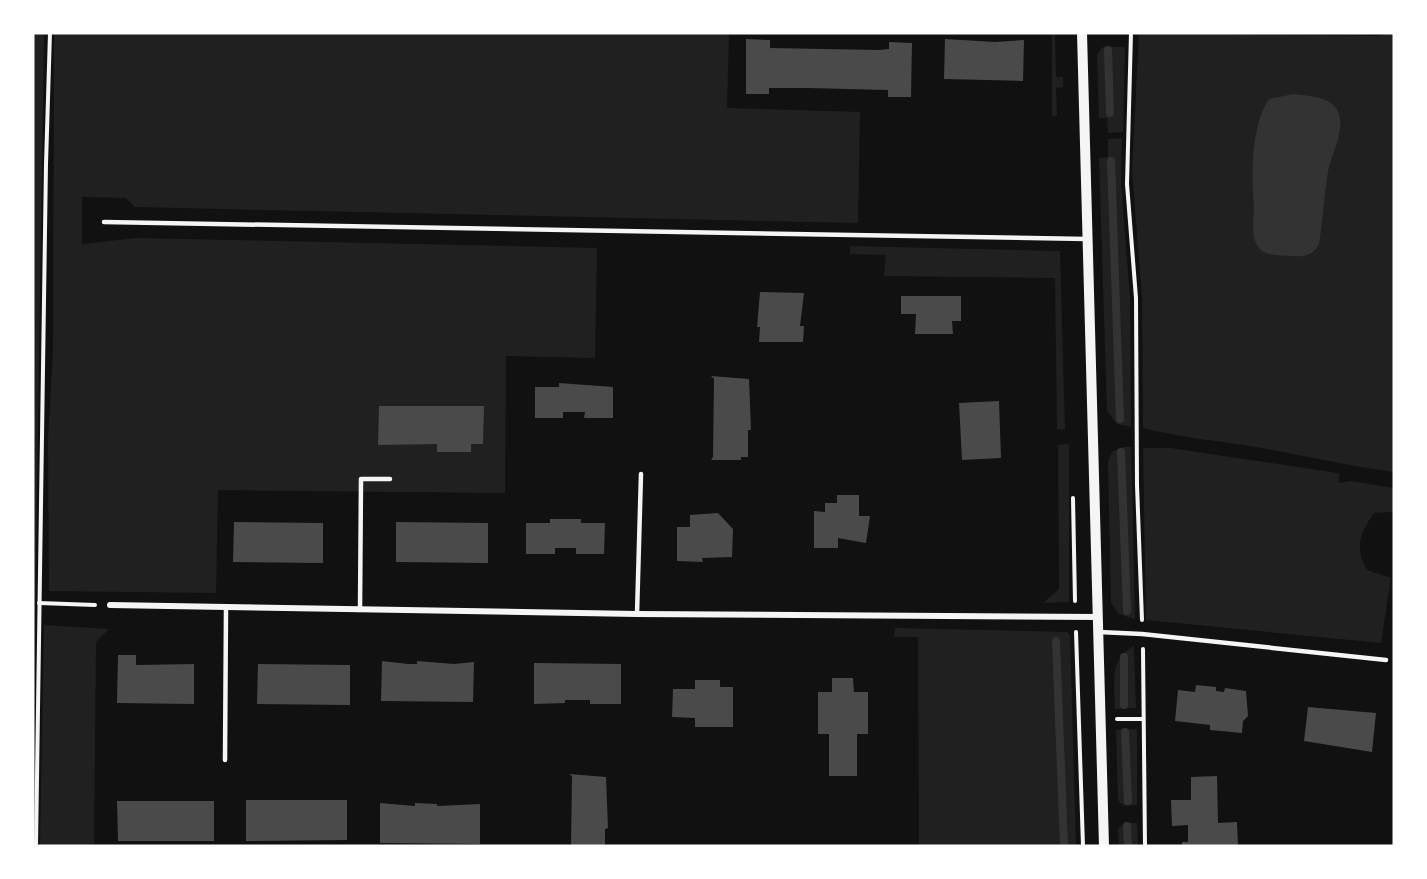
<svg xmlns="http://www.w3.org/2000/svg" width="1427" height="879" font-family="Roboto,sans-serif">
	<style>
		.green { fill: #202020 }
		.water { fill: #333 }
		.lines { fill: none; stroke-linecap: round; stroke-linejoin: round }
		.stream { stroke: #333; stroke-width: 8 }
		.building { fill: #4a4a4a }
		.path { stroke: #f5f5f5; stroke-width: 4 }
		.service { stroke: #f5f5f5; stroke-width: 4.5 }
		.minor { stroke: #f5f5f5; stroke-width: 6 }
		.tertiary { stroke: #f5f5f5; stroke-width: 10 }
	</style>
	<rect width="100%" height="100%" fill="#111"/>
	<g class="green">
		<polygon points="33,33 44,33 33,747"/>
		<polygon points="54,33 729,33 727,108 860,112 858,223 135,207 126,198 82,197 82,244 136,238 597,248 595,358 506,356 505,493 218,490 216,593 49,591 48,440 53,351"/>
		<polygon points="1052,33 1055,33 1056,77 1063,77 1063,87 1056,88 1057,116 1052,116"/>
		<path d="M1139,33L1378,36L1394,33V472C1349,466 1306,456 1262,448C1222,441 1182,438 1143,428L1142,298L1132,171Z"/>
		<polygon points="1103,47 1125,47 1123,132 1108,133 1107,118 1099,118 1097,54"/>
		<polygon points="1122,138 1121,183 1130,298 1131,427 1117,424 1107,411 1099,158 1108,157 1108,139"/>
		<polygon points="850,246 1060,251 1065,429 1057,430 1055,278 884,276 886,255 850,254"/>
		<polygon points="1069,444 1069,602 1043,603 1059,589 1058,445"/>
		<polygon points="1123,447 1131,447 1135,619 1118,614 1111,602 1108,461 1112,452"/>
		<path d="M1143,448H1171L1331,472L1340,474L1338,483L1351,481L1394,488V509L1391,512L1374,513C1360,533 1354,548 1367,570L1391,578L1381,643L1146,620Z"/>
		<polygon points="44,625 109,629 96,642 94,846 40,846"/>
		<polygon points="895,628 1067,632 1070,635 1076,846 919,846 918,637 894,637"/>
		<path d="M1134,646L1136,708L1115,709C1115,684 1108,659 1134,646Z"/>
		<polygon points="1137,729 1137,805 1124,806 1118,800 1116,730"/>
		<polygon points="1124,823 1137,823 1138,846 1119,846 1118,829"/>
	</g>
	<path class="water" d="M1294,94C1306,96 1328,96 1336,108C1348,126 1332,152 1328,171C1324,195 1323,220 1319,244C1313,256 1304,257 1291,256C1281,255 1268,257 1260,249C1250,238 1254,221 1254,208C1251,177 1251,125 1269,99Z"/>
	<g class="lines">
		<g class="stream">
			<polyline points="1108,50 1110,113"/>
			<polyline points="1111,161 1120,419"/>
			<polyline points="1121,452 1127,611"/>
			<polyline points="1056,641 1064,846"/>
			<polyline points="1124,705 1124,657"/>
			<polyline points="1125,732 1128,801"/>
			<polyline points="1127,826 1128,846"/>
		</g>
	</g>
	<g class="building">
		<polygon points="746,39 770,40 770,48 879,50 889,49 889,42 912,43 911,97 888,97 888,90 809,88 769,88 769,94 746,94"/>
		<polygon points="945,39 995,42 1024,40 1023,81 944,79"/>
		<polygon points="760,292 804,293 800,326 804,326 803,342 759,342 760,327 757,327"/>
		<polygon points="901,296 961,296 961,321 952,321 953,334 915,334 916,314 901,314"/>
		<polygon points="711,376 749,379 751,430 748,430 748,457 741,457 741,460 711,460 713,457 714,379"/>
		<polygon points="559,383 613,387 613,418 584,418 585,412 563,412 563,418 535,418 535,387 559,387"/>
		<polygon points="999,401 1001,458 962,460 959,403"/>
		<polygon points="379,406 484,406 483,444 471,444 471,452 437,452 437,444 378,445"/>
		<polygon points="837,495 859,495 859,516 870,516 866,543 838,538 838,548 814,548 814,511 825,512 825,503 837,503"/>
		<polygon points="718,513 733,529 732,557 702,558 703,562 677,561 677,527 690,527 690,515"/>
		<polygon points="550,519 581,519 581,523 605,523 604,554 576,554 576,548 555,548 555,554 526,554 526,523 550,523"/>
		<polygon points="234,522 323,523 323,563 233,562"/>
		<polygon points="396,522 488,523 488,563 396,562"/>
		<polygon points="118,655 136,655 136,665 194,664 194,704 117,703"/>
		<polygon points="382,661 408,664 417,664 417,661 454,664 474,662 473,702 381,701"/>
		<polygon points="534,663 621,664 621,704 590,704 590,700 565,700 565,703 534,704"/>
		<polygon points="258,664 350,665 350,705 257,704"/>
		<polygon points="832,678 853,678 854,692 868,692 868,734 857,734 857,776 829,776 829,734 818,734 818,692 832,692"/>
		<polygon points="695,680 720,680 720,687 733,687 733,727 695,727 695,718 672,717 673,689 695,689"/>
		<polygon points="1196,685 1216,687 1216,691 1224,692 1225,688 1246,691 1248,716 1243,721 1242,733 1210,730 1210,725 1175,721 1178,690 1195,692"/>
		<polygon points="1308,707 1376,713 1372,752 1304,741"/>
		<polygon points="569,774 606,777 608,828 605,829 605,846 571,846 572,776"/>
		<polygon points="1217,776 1218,823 1237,822 1238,846 1182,846 1182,842 1188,842 1188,825 1172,826 1171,800 1191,800 1191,777"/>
		<polygon points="246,800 347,800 347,840 246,841"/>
		<polygon points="117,801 214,801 214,841 118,841"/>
		<polygon points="380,803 415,806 415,803 437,804 437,806 480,804 480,844 380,843"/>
	</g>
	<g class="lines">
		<g class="path">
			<polyline points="1131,33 1127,184 1136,298 1137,485 1142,620"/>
			<polyline points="1073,498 1075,601"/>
			<polyline points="39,603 95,605"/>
			<polyline points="1076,632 1083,846"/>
			<polyline points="1143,649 1145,846"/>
			<polyline points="1117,719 1143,719"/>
			<polyline points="36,846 46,164 50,33"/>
		</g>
		<g class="service">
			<polyline points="104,222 1087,239"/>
			<polyline points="360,610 361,479 390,479"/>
			<polyline points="637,614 641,474"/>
			<polyline points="1099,632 1142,634 1386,660"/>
			<polyline points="225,760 226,608"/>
		</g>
		<polyline class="minor" points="110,605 637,614 1098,617"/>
		<polyline class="tertiary" points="1082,33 1104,846"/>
	</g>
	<rect width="1427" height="879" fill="none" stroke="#ffffff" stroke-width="69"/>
</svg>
